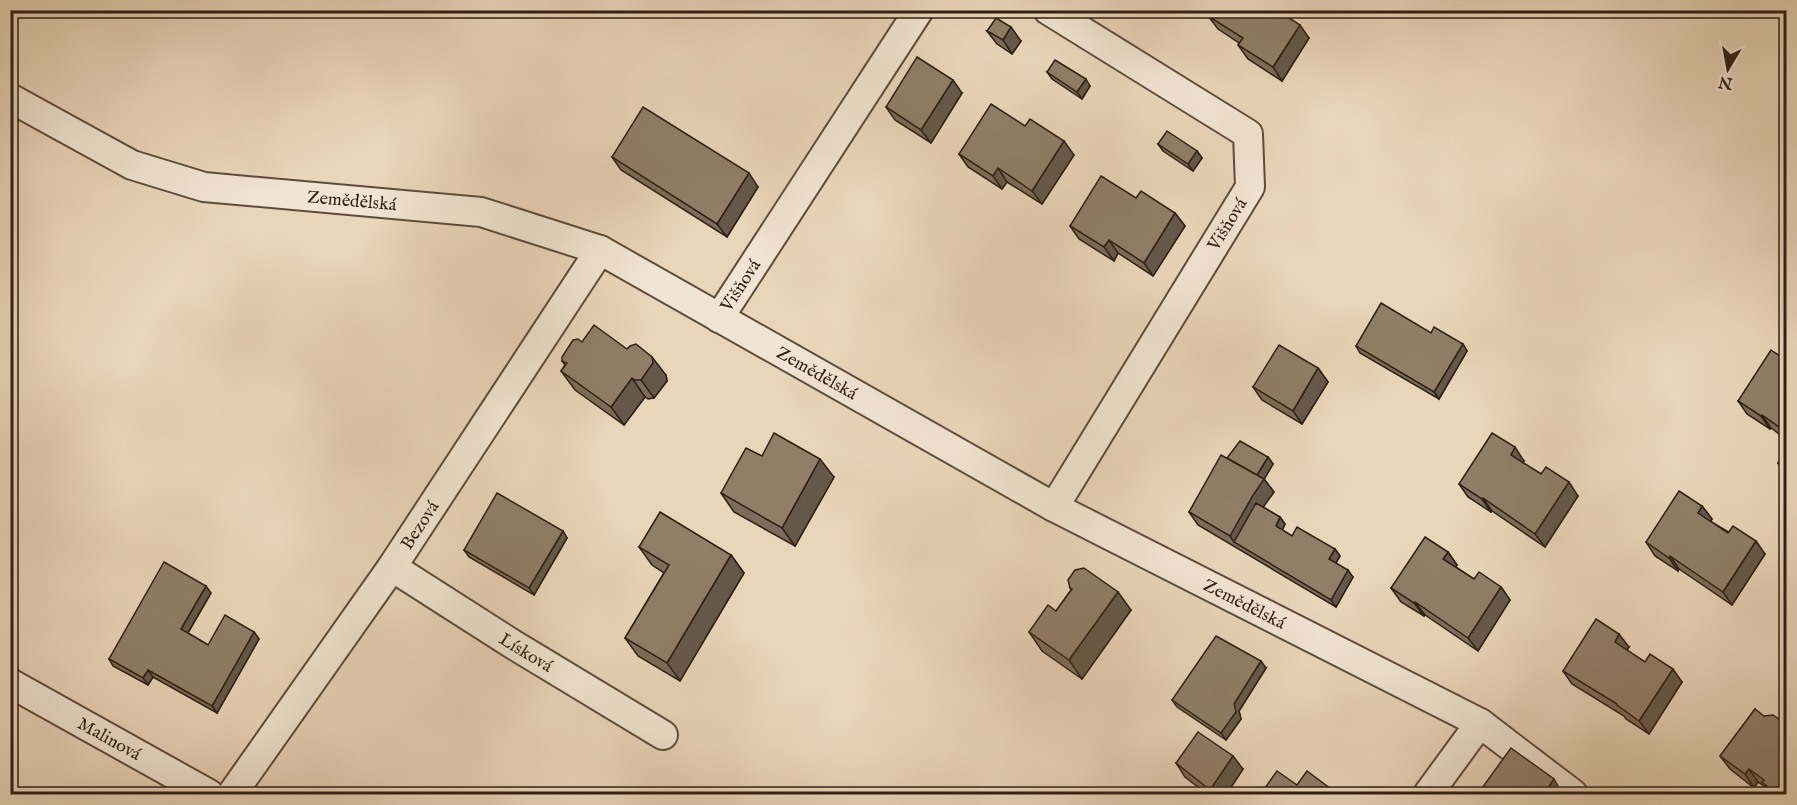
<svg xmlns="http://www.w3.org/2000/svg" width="1797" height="805" font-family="'IM FELL English',serif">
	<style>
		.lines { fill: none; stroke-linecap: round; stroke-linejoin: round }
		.minor-casing { stroke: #5e4c3c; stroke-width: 32 }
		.minor { stroke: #f1e4d2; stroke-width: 28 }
		.wall { fill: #7c6c5a; stroke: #2f1f12; stroke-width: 1.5 }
		.shaded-wall { fill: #65584a; stroke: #2f1f12; stroke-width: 1.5 }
		.building { fill: #907e69; stroke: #2f1f12; stroke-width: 1.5 }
		.labels { text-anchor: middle; stroke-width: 4.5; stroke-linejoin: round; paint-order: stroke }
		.street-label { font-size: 18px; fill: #2f1f12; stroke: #f1e4d2 }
	</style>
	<rect width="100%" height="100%" fill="#e9d5ba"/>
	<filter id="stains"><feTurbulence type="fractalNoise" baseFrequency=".00333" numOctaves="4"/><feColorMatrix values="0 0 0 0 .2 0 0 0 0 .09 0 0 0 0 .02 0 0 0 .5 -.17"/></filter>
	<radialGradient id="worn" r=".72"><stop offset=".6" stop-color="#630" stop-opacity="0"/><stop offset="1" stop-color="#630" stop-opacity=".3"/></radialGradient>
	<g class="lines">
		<defs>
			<g id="minor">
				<polyline points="1048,10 1248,134 1250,187 1054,507"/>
				<path id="s1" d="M10,98L132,165L204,187L481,212L600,250L1054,507L1480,723L1573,794"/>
				<path id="s2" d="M719,318L919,10"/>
				<path id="s3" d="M392,567L514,645L663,735"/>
				<path id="s4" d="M10,683L209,794"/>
				<path id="s5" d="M232,794L392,567L600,250"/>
				<polyline points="1428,794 1480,723"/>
			</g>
		</defs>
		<use href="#minor" class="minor-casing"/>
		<use href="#minor" class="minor"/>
	</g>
	<g class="wall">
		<polygon points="1278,11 1309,38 1282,81 1248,59 1238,45 1239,43 1218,29 1208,16"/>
		<polygon points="987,31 1021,41 1012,54 997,44"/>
		<polygon points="1047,72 1090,86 1082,99 1052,79"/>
		<polygon points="962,93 931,143 895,120 886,107"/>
		<polygon points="1025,126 1074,155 1042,204 1007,182 1002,189 968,167 959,154"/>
		<polygon points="1158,144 1197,151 1202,158 1193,171 1163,151"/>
		<polygon points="612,157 758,187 727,237 621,170"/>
		<polygon points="1136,198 1175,213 1185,226 1153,276 1118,253 1114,261 1079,239 1070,226"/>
		<polygon points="1431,333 1463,344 1467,351 1439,399 1360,353 1356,346"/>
		<polygon points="627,349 666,375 667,381 654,398 648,399 645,397 624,425 575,390 561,371 565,365 562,361"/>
		<polygon points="1786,360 1786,439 1771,428 1770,429 1747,414 1738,401"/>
		<polygon points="1318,368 1328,382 1302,424 1262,400 1253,387"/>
		<polygon points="1786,450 1786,473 1783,470 1778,463"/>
		<polygon points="762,456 834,477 795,546 734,512 721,493"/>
		<polygon points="1268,457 1273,464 1264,479 1274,492 1263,507 1280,517 1285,524 1282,530 1292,536 1335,549 1340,556 1336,563 1353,577 1336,607 1198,525 1189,512 1227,458"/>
		<polygon points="1524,461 1523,463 1578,496 1545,547 1492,511 1491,512 1468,497 1459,484"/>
		<polygon points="1702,506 1712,519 1710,521 1765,554 1732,605 1679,569 1678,571 1655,556 1646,542"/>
		<polygon points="563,531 567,538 534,595 469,557 464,550"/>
		<polygon points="639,547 731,555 744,573 680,681 638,656 625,638 664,573 652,565"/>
		<polygon points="1448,552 1457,565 1456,567 1474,579 1501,587 1510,600 1478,651 1425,615 1424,616 1401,602 1391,588"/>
		<polygon points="1070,588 1131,610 1082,679 1042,651 1029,632 1056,611 1071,590"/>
		<polygon points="211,593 188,633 208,645 254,632 259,639 217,713 153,677 148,685 113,666 109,659"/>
		<polygon points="1629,647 1627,650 1645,662 1682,682 1649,734 1626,719 1624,716 1572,684 1563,671"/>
		<polygon points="1266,668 1239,711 1241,719 1226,740 1177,707 1172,700"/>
		<polygon points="1755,709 1786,795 1771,795 1766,787 1758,782 1754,788 1730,769 1720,756"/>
		<polygon points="1176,763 1243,769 1226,795 1208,795 1185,777"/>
	</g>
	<g class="shaded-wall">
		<polygon points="1300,25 1309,38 1282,81 1273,67"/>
		<polygon points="1011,27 1021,41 1012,54 1003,40"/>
		<polygon points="1086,79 1090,86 1082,99 1077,92"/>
		<polygon points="953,80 962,93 931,143 921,130"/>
		<polygon points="1064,141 1074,155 1042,204 1032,191"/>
		<polygon points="1197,151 1202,158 1193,171 1188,164"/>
		<polygon points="998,168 1007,182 1002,189 993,176"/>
		<polygon points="749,173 758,187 727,237 717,224"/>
		<polygon points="1175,213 1185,226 1153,276 1144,263"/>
		<polygon points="1109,240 1118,253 1114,261 1104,247"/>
		<polygon points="1463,344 1467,351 1439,399 1434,392"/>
		<polygon points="652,357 666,375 667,381 654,398 641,380"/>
		<polygon points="1318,368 1328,382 1302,424 1293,411"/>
		<polygon points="632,378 645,397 624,425 611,407"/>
		<polygon points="1762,415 1771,428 1770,429 1761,416"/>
		<polygon points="1515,447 1524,461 1520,468 1511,455"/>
		<polygon points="1268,457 1273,464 1263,481 1264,479 1274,492 1261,510 1234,542 1230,536 1256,477"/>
		<polygon points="820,459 834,477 795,546 782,528"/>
		<polygon points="1569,482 1578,496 1545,547 1535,534"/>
		<polygon points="1483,498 1492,511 1491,512 1482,499"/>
		<polygon points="1702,506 1712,519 1707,527 1698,513"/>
		<polygon points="10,507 14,513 10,519"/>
		<polygon points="1280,517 1285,524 1281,533 1276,526"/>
		<polygon points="563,531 567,538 534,595 529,588"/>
		<polygon points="1756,541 1765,554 1732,605 1723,592"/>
		<polygon points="1335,549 1340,556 1334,566 1329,559"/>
		<polygon points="1448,552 1457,565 1452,573 1443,559"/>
		<polygon points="731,555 744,573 680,681 667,663"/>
		<polygon points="1670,556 1679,569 1678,571 1669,558"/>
		<polygon points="1348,570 1353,577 1336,607 1331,600"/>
		<polygon points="206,586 211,593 186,636 181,629"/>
		<polygon points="1501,587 1510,600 1478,651 1468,638"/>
		<polygon points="1118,592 1131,610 1082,679 1069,660"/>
		<polygon points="1415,602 1425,615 1424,616 1414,603"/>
		<polygon points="254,632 259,639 217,713 212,706"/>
		<polygon points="1619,634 1629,647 1624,655 1615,642"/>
		<polygon points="1261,661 1266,668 1239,711 1241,719 1226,740 1221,733 1234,704"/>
		<polygon points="1673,669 1682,682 1649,734 1639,721"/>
		<polygon points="148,670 153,677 148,685 143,678"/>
		<polygon points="1780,720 1786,730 1786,737 1781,729"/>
		<polygon points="1233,756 1243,769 1226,795 1213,795 1210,790"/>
		<polygon points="1749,769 1758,782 1754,788 1745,774"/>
		<polygon points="1554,779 1558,786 1552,795 1543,795"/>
		<polygon points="1773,787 1779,795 1775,795 1771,789"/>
	</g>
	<g class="building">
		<polygon points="1212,10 1277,10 1300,25 1273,67 1238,45 1243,38 1208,16"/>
		<polygon points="996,18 1011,27 1003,40 987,31"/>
		<polygon points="917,57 953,80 921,130 886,107"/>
		<polygon points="1055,60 1086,79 1077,92 1047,72"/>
		<polygon points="991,104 1025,126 1030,119 1064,141 1032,191 998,168 993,176 959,154"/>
		<polygon points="643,107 749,173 717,224 612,157"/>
		<polygon points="1167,131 1197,151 1188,164 1158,144"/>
		<polygon points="1101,176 1136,198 1141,191 1175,213 1144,263 1109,240 1104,247 1070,226"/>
		<polygon points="1381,303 1431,333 1434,327 1463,344 1434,392 1356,346"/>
		<polygon points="594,325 627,349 630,346 636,344 652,357 653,363 641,380 635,380 632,378 611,407 561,371 567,363 562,361 562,357 573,340 578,339 582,342"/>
		<polygon points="1279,345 1318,368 1293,411 1253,387"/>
		<polygon points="1771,350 1786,360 1786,432 1762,415 1761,416 1738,401"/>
		<polygon points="774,433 820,459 782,528 721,493 746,448 762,456"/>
		<polygon points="1492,433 1515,447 1511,455 1541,474 1546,467 1569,482 1535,534 1483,498 1482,499 1459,484"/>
		<polygon points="1240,441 1268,457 1257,475 1227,458"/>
		<polygon points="1786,450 1786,469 1778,463"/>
		<polygon points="1221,455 1264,479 1252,497 1230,536 1189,512"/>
		<polygon points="1679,491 1702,506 1698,513 1728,533 1733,526 1756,541 1723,592 1670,556 1669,558 1646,542"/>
		<polygon points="497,493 563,531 529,588 464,550"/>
		<polygon points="1256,503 1280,517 1276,526 1292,536 1297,527 1335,549 1329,559 1348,570 1331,600 1234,542"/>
		<polygon points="660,512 731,555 667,663 625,638 669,565 639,547"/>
		<polygon points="1425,537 1448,552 1443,559 1474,579 1479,572 1501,587 1468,638 1415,602 1414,603 1391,588"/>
		<polygon points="164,562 206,586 181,629 208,645 225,615 254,632 212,706 148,670 143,678 109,659"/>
		<polygon points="1084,568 1118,592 1069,660 1029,632 1048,605 1056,611 1072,589 1070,588 1068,580 1075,570"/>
		<polygon points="1596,619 1619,634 1615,642 1645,662 1650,654 1673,669 1639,721 1617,705 1617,704 1563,671"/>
		<polygon points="1216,636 1261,661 1234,704 1236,712 1221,733 1172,700"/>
		<polygon points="1755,709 1764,716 1773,715 1780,720 1781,729 1786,733 1786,794 1785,793 1783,794 1773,787 1771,789 1762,782 1764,780 1749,769 1745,774 1720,756"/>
		<polygon points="1198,732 1233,756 1210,790 1176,763"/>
		<polygon points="1511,748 1554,779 1543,795 1477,795"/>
		<polygon points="1277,771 1297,785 1307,771 1339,795 1260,795"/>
		<polygon points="1451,789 1461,795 1448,795"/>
	</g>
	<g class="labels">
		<g class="street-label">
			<text dy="6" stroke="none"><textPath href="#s1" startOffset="363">Zemědělská</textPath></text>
			<text transform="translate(1227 224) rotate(-58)" y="6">Višňová</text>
			<text dy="6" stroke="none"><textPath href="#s2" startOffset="39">Višňová</textPath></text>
			<text dy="6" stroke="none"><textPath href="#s1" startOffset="867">Zemědělská</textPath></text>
			<text dy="6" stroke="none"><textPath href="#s5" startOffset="328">Bezová</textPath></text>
			<text dy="6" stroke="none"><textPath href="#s1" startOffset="1353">Zemědělská</textPath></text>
			<text dy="6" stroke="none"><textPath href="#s3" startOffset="159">Lísková</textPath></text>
			<text dy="6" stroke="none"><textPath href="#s4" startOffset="114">Malinová</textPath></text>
		</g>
	</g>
	<rect width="1797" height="805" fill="none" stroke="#e9d5ba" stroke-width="36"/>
	<rect x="12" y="12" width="1773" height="781" fill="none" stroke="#2f1f12" stroke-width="3"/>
	<rect x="18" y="18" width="1761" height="769" fill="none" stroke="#2f1f12" stroke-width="1.5"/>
	<g transform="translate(1728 69) rotate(190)" stroke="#f1e4d2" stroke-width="4.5" paint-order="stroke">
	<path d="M0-4.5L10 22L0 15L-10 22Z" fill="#2f1f12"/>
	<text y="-9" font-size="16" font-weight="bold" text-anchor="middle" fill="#2f1f12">N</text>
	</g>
	<rect width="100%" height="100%" filter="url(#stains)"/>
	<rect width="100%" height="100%" fill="url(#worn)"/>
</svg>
